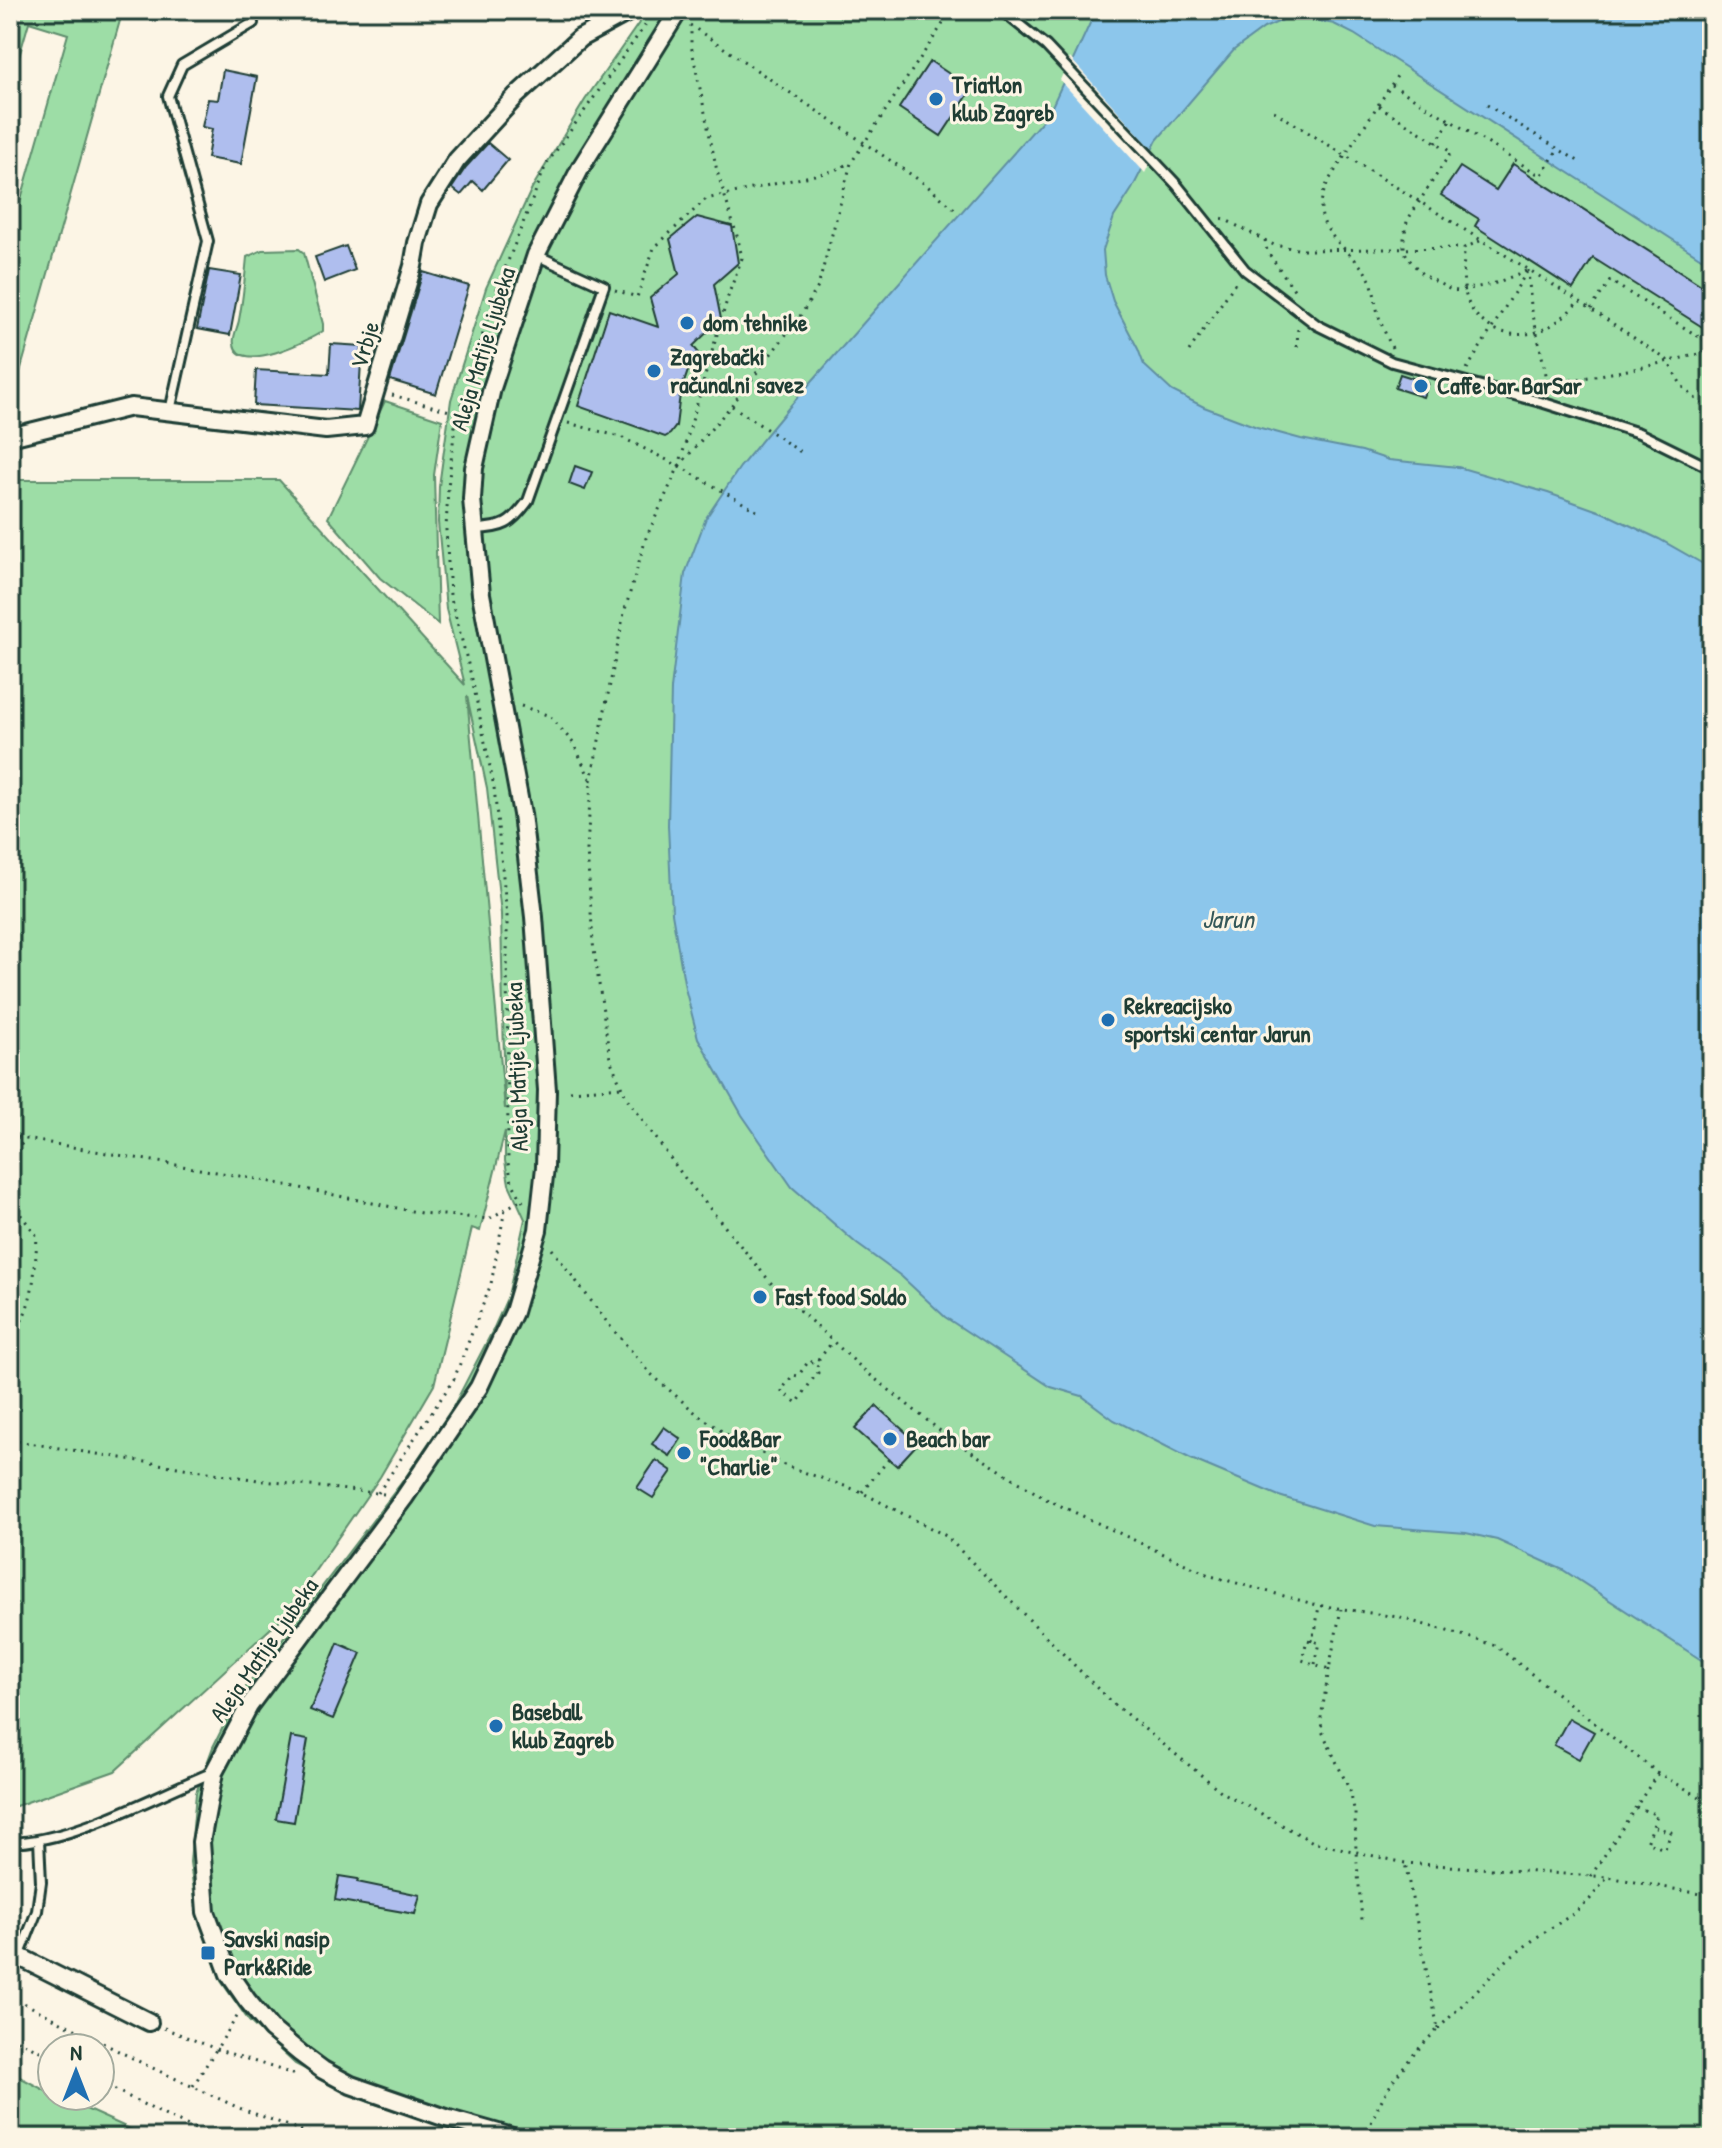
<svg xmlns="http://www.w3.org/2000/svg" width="1722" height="2148" font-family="'Patrick Hand',sans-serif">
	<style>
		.green { fill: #9ddda6; stroke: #5e8d6d; stroke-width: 2; fill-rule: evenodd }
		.water { fill: #8cc6eb; stroke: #608fa2; stroke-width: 2 }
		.pier { fill: #fcf5e5 }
		.building { fill: #afbeee; stroke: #1f3d34; stroke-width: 2 }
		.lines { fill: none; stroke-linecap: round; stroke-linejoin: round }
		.lane-casing { stroke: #1f3d34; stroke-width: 14 }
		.street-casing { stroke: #1f3d34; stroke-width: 22 }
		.path { stroke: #1f3d34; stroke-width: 3; stroke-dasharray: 2 6; stroke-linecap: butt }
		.lane { stroke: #fcf5e5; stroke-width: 8 }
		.street { stroke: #fcf5e5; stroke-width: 16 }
		.poi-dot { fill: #1f6fb2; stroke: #fcf5e5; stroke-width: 3 }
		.labels { text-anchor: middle; stroke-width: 6; stroke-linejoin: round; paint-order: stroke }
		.poi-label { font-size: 24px; font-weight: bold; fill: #1f3d34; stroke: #fcf5e5; text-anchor: start }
		.street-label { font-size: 24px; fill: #1f3d34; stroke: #fcf5e5 }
		.water-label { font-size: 26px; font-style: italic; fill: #355859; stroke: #fcf5e5 }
	</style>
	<rect width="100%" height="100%" fill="#fcf5e5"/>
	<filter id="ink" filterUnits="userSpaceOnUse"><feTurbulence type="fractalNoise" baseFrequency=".0125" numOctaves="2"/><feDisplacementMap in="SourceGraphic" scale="16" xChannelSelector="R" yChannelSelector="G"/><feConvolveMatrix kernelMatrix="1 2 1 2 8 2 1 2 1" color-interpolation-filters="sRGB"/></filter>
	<g filter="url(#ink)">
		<g class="green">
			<polygon points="10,10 123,10 10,407 10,238 68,34 29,22 10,88"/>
			<path d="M648,10H1712V2138H490L369,2102L295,2064L249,2021L221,1981L197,1915L190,1862L196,1793L213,1747L238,1697L405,1478L453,1407L493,1330L508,1296L525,1219L509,1184L505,1161V1131L480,1231L472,1228L434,1385L380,1477L283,1617L115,1771L10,1808V480H279L465,685L446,609L438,522L439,486L451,400L486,288L532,188L585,100ZM467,696L487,788L501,914L505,1109Z"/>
			<path d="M299,249L304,253L323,324V331C310,340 239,375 234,344C232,337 238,327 239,320C243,299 245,278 247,257L262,250Z"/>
			<polygon points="385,401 442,420 434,475 438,624 380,578 328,518"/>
			<polygon points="10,2072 52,2094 52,2096 57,2096 150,2138 10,2138"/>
		</g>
		<polygon class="water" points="1096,10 1712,10 1712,265 1354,34 1334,24 1305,18 1283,20 1264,28 1234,50 1157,140 1132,189 1114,217 1103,250 1105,275 1113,301 1138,349 1144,365 1172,391 1204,407 1257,427 1301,439 1362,451 1389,460 1458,467 1548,493 1604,513 1659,539 1712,569 1712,1667 1563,1570 1497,1540 1466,1533 1375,1526 1279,1496 1191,1459 1114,1420 1082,1396 1051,1387 945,1317 901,1276 857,1244 792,1187 742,1115 698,1038 685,988 672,913 668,825 671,689 685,574 706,518 740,467 791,405 1049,113"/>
		<polygon class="pier" points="1070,58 1155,152 1145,173 1060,80"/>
		<g class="building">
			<polygon points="930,61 972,89 941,136 899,108"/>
			<polygon points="223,70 257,77 241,164 207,158 212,129 202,127 208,99 218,100"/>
			<polygon points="488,143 508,160 483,190 473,181 461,195 452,188 466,167"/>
			<polygon points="1513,164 1712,292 1712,333 1593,258 1573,289 1475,226 1479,219 1441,195 1460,167 1496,190"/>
			<polygon points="697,217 732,226 738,263 714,284 721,319 693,346 698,352 695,367 688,371 680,394 676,426 670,434 665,437 578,406 609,310 658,327 650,298 679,274 670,239"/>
			<polygon points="346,246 355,270 324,282 315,257"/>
			<polygon points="209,270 241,275 230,335 197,329"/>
			<polygon points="423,272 469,286 436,394 390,380"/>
			<polygon points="331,344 362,346 358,411 254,405 256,370 329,374"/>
			<polygon points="1400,374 1428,383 1423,397 1395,388"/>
			<polygon points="575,466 592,472 585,490 569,484"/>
			<polygon points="876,1406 918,1443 897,1466 855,1429"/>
			<polygon points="664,1427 681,1439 670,1456 652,1444"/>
			<polygon points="656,1460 672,1471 653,1498 637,1488"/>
			<polygon points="338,1643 361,1653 333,1719 310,1710"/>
			<polygon points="1569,1718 1594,1732 1579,1759 1554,1745"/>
			<polygon points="291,1737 308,1740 294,1822 276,1819"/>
			<polygon points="339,1876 358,1879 357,1882 420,1895 415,1914 335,1900"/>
		</g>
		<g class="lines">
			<defs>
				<g id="lane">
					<polyline points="1001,10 1046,46 1177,185 1245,270 1317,325 1392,362 1544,403 1639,433 1712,469"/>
					<polyline points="170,411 208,241 168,96 182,65 253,23"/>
					<path d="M475,529C504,528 511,524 528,501L604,286L536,255"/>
					<path d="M10,1843C76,1841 153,1796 214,1772"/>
					<polyline points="19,1957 37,1911 41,1882 39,1840"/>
				</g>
				<g id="street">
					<polyline points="10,437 131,407 326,430 365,426 413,266 417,243 429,204 457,160 516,96 580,38 632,10"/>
					<polyline points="10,1952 149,2022"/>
					<polyline points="516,2138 449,2119 351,2085 323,2070 300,2053 271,2029 247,2000 229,1974 206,1912 201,1842 214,1772 249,1706 404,1498 479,1387 514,1312 538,1230 545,1167 547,1090 534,917 522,814 481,594 472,499 474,468 492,388 536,255 581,167 679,10"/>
				</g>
			</defs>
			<use href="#lane" class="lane-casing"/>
			<use href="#street" class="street-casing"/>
			<g class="path">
				<polyline points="690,25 925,184 958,212"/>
				<polyline points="1392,85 1541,176"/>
				<polyline points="1487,105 1578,161"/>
				<polyline points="1379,106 1451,152 1407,221 1404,238 1404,250 1408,258 1422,274 1451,290 1458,291 1493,284 1528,270"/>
				<polyline points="1274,111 1579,301"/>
				<polyline points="1436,143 1451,119"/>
				<polyline points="1538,181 1558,149"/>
				<polyline points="1222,218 1274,245 1303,250 1463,248"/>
				<polyline points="1265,240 1267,251 1295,291"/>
				<path d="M1480,241L1464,248C1464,262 1462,279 1465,292C1472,326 1508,342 1539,331C1556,325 1567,314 1579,301L1667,360L1682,386L1712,414"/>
				<polyline points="1528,270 1531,306 1549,388"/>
				<polyline points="615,290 637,297 654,248 706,199 833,171 850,163"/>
				<polyline points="1591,309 1610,281 1712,345"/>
				<polyline points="1297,347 1298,327"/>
				<path d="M1392,348C1387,337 1381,325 1378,313C1375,303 1375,292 1371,282C1354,245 1301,233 1329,180L1397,76"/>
				<polyline points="1189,351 1238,279"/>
				<polyline points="1467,369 1528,270"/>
				<polyline points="1549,390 1567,381 1644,367 1712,351"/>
				<polyline points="392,395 457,413"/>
				<polyline points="732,406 805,455"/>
				<polyline points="568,423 621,437 679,466 731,406 801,315 818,287 851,163 952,10"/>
				<polyline points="679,466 762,514"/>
				<polyline points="521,706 550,716 574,744 591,781 587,850 593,943 610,1059 626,1097 684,1177 776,1289 864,1370 948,1437 1044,1498 1211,1576 1317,1605 1397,1617 1465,1636 1496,1646 1658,1773 1712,1804"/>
				<polyline points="591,781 624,613 646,538 679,466 729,293 742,258 738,239 717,171 691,45 691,26"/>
				<polyline points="570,1091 622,1087"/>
				<polyline points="10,1135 26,1139 257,1179 421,1213 489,1219 522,1199"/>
				<polyline points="10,1157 26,1139"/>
				<path d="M10,1193L21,1215L37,1236C35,1273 34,1309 10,1339"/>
				<polyline points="523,1202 512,1182 508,1163 507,916 494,787 473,683 450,595 446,530 448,487 455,426 495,294 546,165 656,10"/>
				<polyline points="552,1249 610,1326 651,1374 697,1414 726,1434 786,1466 859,1491 946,1536 1109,1700 1222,1792 1313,1842 1405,1863 1608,1877 1712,1896"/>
				<path d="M819,1359L815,1358L811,1363L808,1362L798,1376L793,1375L781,1391L797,1403C805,1393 809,1382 818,1373L816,1367L820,1363L819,1359L833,1341"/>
				<polyline points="10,1440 264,1481 385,1494"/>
				<polyline points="862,1492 889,1459"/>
				<polyline points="378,1493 454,1379 491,1284 505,1209"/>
				<polyline points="1311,1641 1312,1634 1315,1634 1319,1605"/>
				<polyline points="1315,1664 1320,1643 1307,1640 1302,1660 1329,1669 1341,1609"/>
				<polyline points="1329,1669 1321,1718 1322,1731 1350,1791 1355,1813 1356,1852 1362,1920"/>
				<polyline points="1636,1807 1657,1815 1647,1843 1665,1849 1671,1832 1652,1826"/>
				<polyline points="1591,1876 1658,1773"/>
				<polyline points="10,1996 146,2065 239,2108 322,2138"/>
				<polyline points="164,2028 216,2049 299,2076"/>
				<polyline points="1438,2029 1506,1961 1537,1937 1573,1914 1590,1899 1607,1878"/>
				<polyline points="10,2036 52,2057"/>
				<polyline points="100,2082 170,2118 216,2138"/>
				<polyline points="193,2086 238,2015"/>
				<path d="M1366,2138C1378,2095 1407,2059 1438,2029L1405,1863"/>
			</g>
			<use href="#lane" class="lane"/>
			<use href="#street" class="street"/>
		</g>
	</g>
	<g class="poi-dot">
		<circle cx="936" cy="99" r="8"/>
		<circle cx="687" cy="323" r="8"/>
		<circle cx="654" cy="371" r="8"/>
		<circle cx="1421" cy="386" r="8"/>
		<circle cx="1108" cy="1020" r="8"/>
		<circle cx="760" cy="1297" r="8"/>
		<circle cx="890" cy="1439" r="8"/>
		<circle cx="684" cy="1453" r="8"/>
		<circle cx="496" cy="1726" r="8"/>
		<rect x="200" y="1945" width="16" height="16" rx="4"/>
	</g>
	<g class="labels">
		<g class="poi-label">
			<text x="952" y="93">Triatlon<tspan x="952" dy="28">klub Zagreb</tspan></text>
			<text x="703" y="331">dom tehnike</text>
			<text x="670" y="365">Zagrebački<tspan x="670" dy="28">računalni savez</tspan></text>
			<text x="1437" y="394">Caffe bar BarSar</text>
			<text x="1124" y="1014">Rekreacijsko<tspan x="1124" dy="28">sportski centar Jarun</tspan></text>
			<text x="776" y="1305">Fast food Soldo</text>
			<text x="700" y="1447">Food&amp;Bar<tspan x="700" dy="28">"Charlie"</tspan></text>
			<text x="906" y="1447">Beach bar</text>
			<text x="512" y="1720">Baseball<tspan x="512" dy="28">klub Zagreb</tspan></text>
			<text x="224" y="1947">Savski nasip<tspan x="224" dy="28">Park&amp;Ride</tspan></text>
		</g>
		<g class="street-label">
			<text transform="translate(365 345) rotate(-73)" y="8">Vrbje</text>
			<text transform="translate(483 349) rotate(-73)" y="8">Aleja Matije Ljubeka</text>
			<text transform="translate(517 1067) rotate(-92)" y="8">Aleja Matije Ljubeka</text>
			<text transform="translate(264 1650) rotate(-55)" y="8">Aleja Matije Ljubeka</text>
		</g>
		<g class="water-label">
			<text x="1228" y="928">Jarun</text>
		</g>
	</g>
	<rect width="1722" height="2148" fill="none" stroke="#fcf5e5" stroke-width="40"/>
	<rect x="20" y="20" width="1682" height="2108" fill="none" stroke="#1f3d34" stroke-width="3" filter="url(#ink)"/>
	<g transform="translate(76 2072)"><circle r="38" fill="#fcf5e5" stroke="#a4ab9e" stroke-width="2"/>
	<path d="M0-6L14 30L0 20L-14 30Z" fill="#1f6fb2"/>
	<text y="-12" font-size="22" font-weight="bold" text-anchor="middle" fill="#1f3d34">N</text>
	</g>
</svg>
